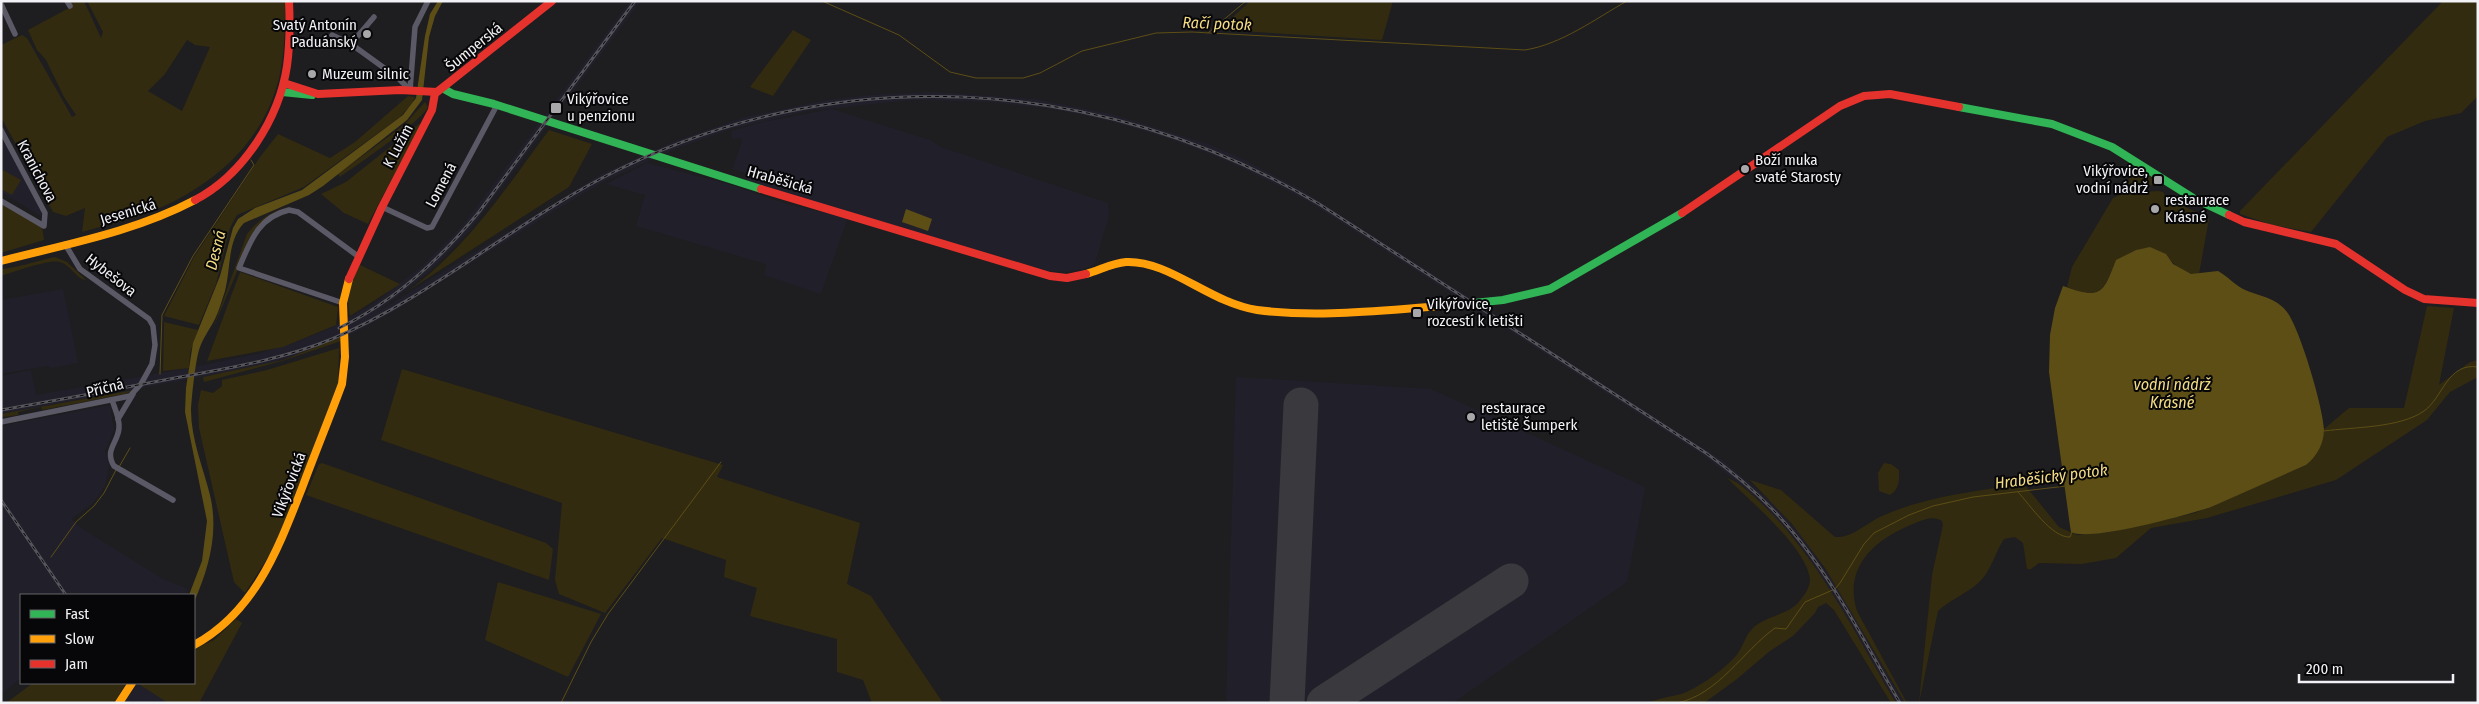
<svg xmlns="http://www.w3.org/2000/svg" width="2479" height="704" font-family="'Fira Sans Condensed',sans-serif">
	<style>
		.built { fill: #21202a }
		.green { fill: #322b10; fill-rule: evenodd }
		.water { fill: #5d4e15 }
		.lines { fill: none; stroke-linecap: round; stroke-linejoin: round }
		.stream { stroke: #5d4e15; stroke-width: 1 }
		.runway { stroke: #3a393e; stroke-width: 35 }
		.street { stroke: #5b5966; stroke-width: 5.5 }
		.fast { stroke: #30b455; stroke-width: 8 }
		.slow { stroke: #ff9f0a; stroke-width: 8 }
		.jam { stroke: #e5322d; stroke-width: 8 }
		.rail-casing { stroke: #57555c; stroke-width: 3 }
		.rail { stroke: #070709; stroke-width: 1; stroke-dasharray: 4; stroke-linecap: butt }
		.poi-dot { fill: #a8a7aa; stroke: #070709; stroke-width: 2 }
		.labels { text-anchor: middle; stroke-width: 4; stroke-linejoin: round; paint-order: stroke }
		.poi-label { font-size: 15px; fill: #f2f1f5; stroke: #070709; text-anchor: start }
		.street-label { font-size: 15px; fill: #f2f1f5; stroke: #070709 }
		.water-label { font-size: 16px; font-style: italic; fill: #f5dd84; stroke: #070709 }
	</style>
	<rect width="100%" height="100%" fill="#1e1d20"/>
	<g class="built">
		<polygon points="630,1 641,1 469,231 428,273 376,313 601,174 675,141 745,117 826,100 870,95 932,92 1035,99 1112,114 1208,144 1241,158 1302,190 1725,462 1774,504 1804,539 1834,583 1905,703 1896,703 1828,587 1798,543 1753,495 1704,456 1317,207 1279,186 1223,159 1167,138 1110,121 1053,109 989,102 912,100 807,111 731,129 678,148 605,181 556,210 391,313 346,337 266,365 1,414 1,376 31,370 36,395 189,368 261,353 293,343 324,331 373,304 422,266 462,226"/>
		<polygon points="832,109 930,140 941,147 1108,203 1109,216 1095,263 1090,267 1068,272 1049,271 747,181 745,173 732,169 742,142 741,138 732,139 731,131 763,122"/>
		<polygon points="1,132 42,214 41,216 1,192"/>
		<polygon points="647,163 728,184 784,203 846,218 847,220 821,294 764,275 766,264 636,226 645,195 606,184"/>
		<polygon points="63,289 78,363 52,368 47,366 1,374 1,300"/>
		<polygon points="1236,377 1431,389 1645,487 1627,582 1453,703 1226,703"/>
		<polygon points="110,405 114,430 105,451 109,465 105,486 93,503 71,519 81,528 163,579 188,589 186,595 21,595 21,678 1,694 1,426"/>
		<polygon points="137,683 168,703 124,703"/>
	</g>
	<g class="green">
		<path d="M70,1H84L101,38L103,32L87,1H285C285,31 285,63 275,92C256,149 209,187 155,210C132,220 106,225 82,232L85,208L66,216L53,212L1,117V45L22,35L27,38L72,117L76,115L64,97L46,60L37,50L28,30L69,8ZM187,40L195,45L210,47L182,111L148,91L165,74Z"/>
		<polygon points="1250,1 1393,1 1382,40 1224,30 1222,27"/>
		<polygon points="2443,1 2478,1 2478,96 2461,113 2425,121 2387,137 2311,232 2272,225 2240,214 2240,211"/>
		<polygon points="793,30 811,40 773,96 750,87"/>
		<polygon points="408,96 415,97 412,104 400,117 304,187 237,215 230,228 216,284 199,325 164,316 194,257 260,157 278,134 330,158 355,142"/>
		<path d="M425,102L428,107C423,120 356,166 340,177L338,174L404,125Z"/>
		<polygon points="419,124 421,124 368,224 344,213 321,194 346,182"/>
		<path d="M549,130L592,144L569,187L403,294C464,253 506,188 549,130Z"/>
		<polygon points="1,169 21,180 12,195 1,189"/>
		<polygon points="2142,171 2158,182 2157,185 2130,187 2128,185 2130,176"/>
		<path d="M2159,191L2163,192L2166,197L2209,219L2199,274C2172,278 2169,240 2137,250C2099,262 2117,311 2067,287L2072,267L2113,198L2124,193Z"/>
		<polygon points="1,204 42,227 44,240 1,253"/>
		<path d="M294,205L280,210L255,229L212,331L247,234C259,218 275,210 294,205Z"/>
		<path d="M55,257L67,262L86,280C76,279 71,265 60,262C49,259 14,272 1,276V269C17,268 36,261 55,257Z"/>
		<path d="M360,265L400,284L350,316C345,297 351,282 360,265Z"/>
		<polygon points="240,272 338,307 336,325 283,347 207,361"/>
		<path d="M2427,306L2454,308L2439,385L2470,362L2478,360V377L2450,392L2427,420L2336,480L2207,518L2151,528L2116,558L2082,564L2039,563L2031,569H2027L2023,543L2015,537L2004,539C1996,551 1992,567 1983,578C1970,593 1952,598 1938,611L1919,703L1932,575L1943,525L1942,521C1933,515 1922,520 1913,524C1875,539 1843,567 1857,611L1907,703H1905L1825,568L1792,524L1750,480L1781,490L1835,537C1853,538 1866,523 1882,516C1927,496 1976,491 2024,484L2059,527L2077,535L2110,532L2195,513L2306,465L2322,442L2324,429L2349,408H2404Z"/>
		<polygon points="164,322 198,330 190,353 189,368 163,371"/>
		<polygon points="341,337 341,341 282,361 204,382 203,377 283,360"/>
		<polygon points="339,348 338,385 274,548 245,593 234,582 199,428 198,405 201,390 213,393 222,386 222,380 267,370"/>
		<polygon points="402,369 723,465 717,477 860,523 847,584 871,596 943,703 872,703 863,680 837,672 837,639 750,616 757,588 724,577 726,560 662,538 605,613 559,594 555,580 562,503 381,440"/>
		<polygon points="134,390 125,394 42,410 41,407 18,412 18,415 4,417 1,414"/>
		<polygon points="322,463 546,543 553,549 549,580 306,495 319,464"/>
		<path d="M1884,463L1891,464L1899,470C1899,480 1900,489 1890,495L1879,491L1878,473Z"/>
		<path d="M1727,478C1741,483 1750,493 1761,503C1819,558 1855,634 1896,703H1891L1834,610L1826,603L1818,607L1815,613L1793,636L1770,651L1737,679L1704,703H1648C1658,698 1670,697 1681,694C1697,689 1723,670 1734,658C1743,649 1744,637 1752,629C1764,616 1785,616 1798,603C1803,597 1810,588 1810,580C1808,549 1749,500 1727,478Z"/>
		<polygon points="498,582 601,614 568,677 485,640"/>
		<polygon points="236,619 242,623 199,703 168,703 137,683 194,683 194,649 214,640"/>
		<polygon points="33,683 126,683 114,703 6,703"/>
	</g>
	<g class="water">
		<path d="M438,1H443L435,16L429,37L422,100L407,120L323,186L309,195L244,223C227,241 231,268 225,291C222,300 219,311 215,319C210,329 202,339 199,350C195,364 192,395 191,410C191,439 203,467 210,495C219,532 209,568 194,602V595H189L202,561L207,521L185,412L186,388L193,343L220,276L233,228L238,219L255,208L302,190L403,115L416,98L425,36L430,14Z"/>
		<polygon points="906,209 932,219 928,231 902,222"/>
		<path d="M2150,247L2166,254L2173,264L2191,274L2218,271C2227,276 2234,284 2243,289C2258,296 2276,297 2287,312C2300,329 2323,407 2324,429C2324,444 2317,456 2306,465L2211,507C2188,515 2089,542 2071,532L2070,526L2049,372L2050,335L2055,308L2063,286C2101,300 2103,294 2116,260L2136,250Z"/>
	</g>
	<g class="lines">
		<g class="stream">
			<path d="M822,1L899,35L950,72L976,78H1023L1040,73L1082,51L1156,33L1192,32L1525,50C1562,44 1595,19 1627,1"/>
			<polyline points="297,2 297,1"/>
			<polyline points="1208,33 1246,1"/>
			<polyline points="160,374 162,315 193,256 254,165 251,160"/>
			<path d="M2324,431C2354,427 2400,428 2424,411C2443,398 2447,362 2478,367"/>
			<polyline points="119,467 130,448"/>
			<path d="M2018,492C2030,505 2052,538 2070,537L2072,532"/>
			<polyline points="51,557 76,522 94,506 104,493 116,470"/>
			<polyline points="561,703 591,642 608,614 721,462"/>
			<path d="M1677,703C1718,695 1743,651 1775,628L1786,629L1805,602L1835,589L1840,583L1864,544L1874,533L1909,515L1933,506L1973,497L2066,486"/>
		</g>
		<g class="runway">
			<polyline points="1287,703 1301,405"/>
			<polyline points="1324,703 1511,581"/>
		</g>
		<g class="street">
			<polyline points="67,1 70,6"/>
			<polyline points="1,4 15,34"/>
			<polyline points="374,17 351,44 398,78 410,90"/>
			<polyline points="332,35 351,44"/>
			<polyline points="410,90 415,27 428,1"/>
			<polyline points="1,130 45,213 44,226 1,201"/>
			<polyline points="382,207 427,228 432,227 497,105"/>
			<path d="M343,303L239,268C250,242 258,217 289,210L298,212L359,257"/>
			<path d="M112,400C115,409 120,419 119,428C118,443 104,450 114,466L173,500"/>
			<polyline points="118,419 133,394"/>
			<polyline points="1,422 130,396 141,384 152,364 155,345 153,326 149,319 80,269 65,244"/>
		</g>
		<g class="fast">
			<polyline points="444,89 453,94 494,104 761,189"/>
			<polyline points="282,92 312,95"/>
			<polyline points="1959,107 2052,124 2112,147 2193,198 2229,215"/>
			<polyline points="1444,306 1503,300 1550,289 1682,213"/>
		</g>
		<g class="slow">
			<path d="M1,261C67,244 134,232 195,200"/>
			<path d="M1086,274C1100,270 1112,263 1126,262C1169,260 1210,303 1257,310C1319,318 1382,310 1444,306"/>
			<path d="M194,645C255,612 278,549 302,488C315,453 329,419 342,384L345,357L343,303L349,279"/>
			<polyline points="119,703 132,683"/>
		</g>
		<g class="jam">
			<polyline points="284,83 318,94 400,90 437,92 552,1"/>
			<polyline points="761,189 1050,276 1067,278 1086,274"/>
			<path d="M195,200C243,175 279,119 287,66C290,44 290,23 289,1"/>
			<polyline points="1682,213 1840,106 1864,96 1890,94 1959,107"/>
			<polyline points="2229,215 2244,222 2336,244 2405,290 2424,299 2478,303"/>
			<polyline points="349,279 382,207 432,110 435,93"/>
		</g>
		<defs>
			<g id="rail">
				<path d="M339,328C394,302 441,258 479,212L635,1"/>
				<path d="M1,410C59,400 117,389 175,378C228,368 281,360 332,339C427,299 512,225 604,177C833,58 1098,74 1319,204L1706,453C1741,478 1773,506 1800,541C1839,590 1868,649 1900,703"/>
				<polyline points="1,500 66,595"/>
			</g>
		</defs>
		<use href="#rail" class="rail-casing"/>
		<use href="#rail" class="rail"/>
	</g>
	<g class="poi-dot">
		<circle cx="367" cy="34" r="5"/>
		<circle cx="312" cy="74" r="5"/>
		<rect x="550" y="102" width="12" height="12" rx="2.5"/>
		<circle cx="1745" cy="169" r="5"/>
		<rect x="2153" y="175" width="10" height="10" rx="2.5"/>
		<circle cx="2155" cy="209" r="5"/>
		<rect x="1412" y="308" width="10" height="10" rx="2.5"/>
		<circle cx="1471" cy="417" r="5"/>
	</g>
	<g class="labels">
		<g class="poi-label">
			<text x="357" y="30" text-anchor="end">Svatý Antonín<tspan x="357" dy="17">Paduánský</tspan></text>
			<text x="322" y="79">Muzeum silnic</text>
			<text x="567" y="104">Vikýřovice<tspan x="567" dy="17">u penzionu</tspan></text>
			<text x="1755" y="165">Boží muka<tspan x="1755" dy="17">svaté Starosty</tspan></text>
			<text x="2148" y="176" text-anchor="end">Vikýřovice,<tspan x="2148" dy="17">vodní nádrž</tspan></text>
			<text x="2165" y="205">restaurace<tspan x="2165" dy="17">Krásné</tspan></text>
			<text x="1427" y="309">Vikýřovice,<tspan x="1427" dy="17">rozcestí k letišti</tspan></text>
			<text x="1481" y="413">restaurace<tspan x="1481" dy="17">letiště Šumperk</tspan></text>
		</g>
		<g class="street-label">
			<text transform="translate(474 47) rotate(-39)" y="5">Šumperská</text>
			<text transform="translate(398 146) rotate(-62)" y="5">K Lužím</text>
			<text transform="translate(37 171) rotate(62)" y="5">Kranichova</text>
			<text transform="translate(780 180) rotate(16)" y="5">Hraběšická</text>
			<text transform="translate(441 185) rotate(-62)" y="5">Lomená</text>
			<text transform="translate(128 212) rotate(-17)" y="5">Jesenická</text>
			<text transform="translate(111 275) rotate(38)" y="5">Hybešova</text>
			<text transform="translate(105 388) rotate(-14)" y="5">Příčná</text>
			<text transform="translate(289 485) rotate(-69)" y="5">Vikýřovická</text>
		</g>
		<g class="water-label">
			<text transform="translate(1217 23) rotate(2)" y="6">Račí potok</text>
			<text transform="translate(215 250) rotate(-76)" y="6">Desná</text>
			<text x="2172" y="390">vodní nádrž<tspan x="2172" dy="18">Krásné</tspan></text>
			<text transform="translate(2051 476) rotate(-7)" y="6">Hraběšický potok</text>
		</g>
	</g>
	<rect width="2479" height="704" fill="none" stroke="#f2f1f5" stroke-width="5"/>
	<rect x="20" y="594" width="175" height="90" fill="#070709" stroke="#656567"/>
	<rect x="30" y="610" width="25" height="8" fill="#30b455" stroke="#656567"/>
	<text x="65" y="619" font-size="15" fill="#f2f1f5">Fast</text>
	<rect x="30" y="635" width="25" height="8" fill="#ff9f0a" stroke="#656567"/>
	<text x="65" y="644" font-size="15" fill="#f2f1f5">Slow</text>
	<rect x="30" y="660" width="25" height="8" fill="#e5322d" stroke="#656567"/>
	<text x="65" y="669" font-size="15" fill="#f2f1f5">Jam</text>
	<path d="M2299 674v8h154v-8" fill="none" stroke="#f2f1f5" stroke-width="2.5"/>
	<text x="2306" y="674" font-size="15" fill="#f2f1f5" stroke="#070709" stroke-width="4" paint-order="stroke">200 m</text>
</svg>
